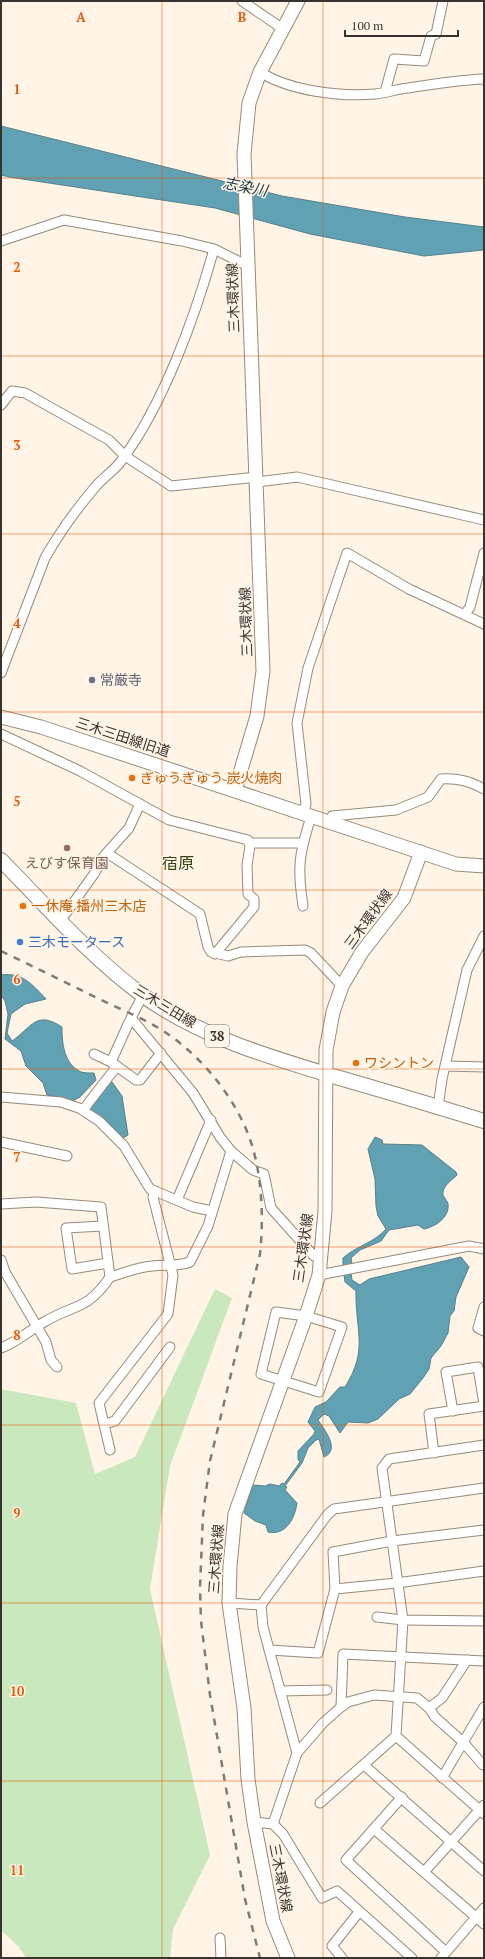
<svg xmlns="http://www.w3.org/2000/svg" width="485" height="1959" font-family="'PT Serif','Noto Sans JP',serif">
	<style>
		.green { fill: #cae8be }
		.water { fill: #60a2b4; stroke: #54818b }
		.lines { fill: none; stroke-linecap: round; stroke-linejoin: round }
		.street-casing { stroke: #968a7a; stroke-width: 11 }
		.secondary-casing { stroke: #968a7a; stroke-width: 15 }
		.primary-casing { stroke: #968a7a; stroke-width: 16 }
		.street { stroke: #fff; stroke-width: 9 }
		.secondary { stroke: #fff; stroke-width: 13 }
		.primary { stroke: #fff; stroke-width: 14 }
		.rail { stroke: #837b72; stroke-width: 2.5; stroke-dasharray: 7 7; stroke-linecap: butt }
		.grid { fill: none; stroke: #e8590c; stroke-width: 1; stroke-opacity: 0.55 }
		.worship-dot { fill: #6b7280; stroke: #fff4e6; stroke-width: 1.5 }
		.food-dot { fill: #e8710a; stroke: #fff4e6; stroke-width: 1.5 }
		.education-dot { fill: #8d6e63; stroke: #fff4e6; stroke-width: 1.5 }
		.shop-dot { fill: #3f7fe0; stroke: #fff4e6; stroke-width: 1.5 }
		.labels { text-anchor: middle; stroke-width: 3; stroke-linejoin: round; paint-order: stroke }
		.shield { fill: #fff4e6; stroke: #746d64; stroke-width: 1 }
		.shield-label { font-size: 13px; font-weight: bold; fill: #38332c }
		.street-label { font-size: 14px; fill: #38332c; stroke: #fff4e6 }
		.worship-label { font-size: 14px; fill: #5b616d; stroke: #fff4e6; text-anchor: start }
		.food-label { font-size: 14px; fill: #c56008; stroke: #fff4e6; text-anchor: start }
		.education-label { font-size: 14px; fill: #785e54; stroke: #fff4e6 }
		.shop-label { font-size: 14px; fill: #366cbe; stroke: #fff4e6; text-anchor: start }
		.water-label { font-size: 15px; font-style: italic; fill: #14353e; stroke: #fff4e6 }
		.quarter-label { font-size: 16px; fill: #334612; stroke: #fff4e6 }
		.grid-label { font-size: 13px; text-anchor: middle; font-weight: bold; fill: #e8590c; stroke: #fff4e6; stroke-width: 3; stroke-linejoin: round; paint-order: stroke }
	</style>
	<rect width="100%" height="100%" fill="#fff4e6"/>
	<polygon class="green" points="215,1289 232,1298 170,1466 150,1589 210,1855 173,1929 170,1958 26,1958 19,1947 1,1930 1,1389 76,1403 95,1474 135,1457"/>
	<g class="water">
		<polygon points="1,126 282,196 405,217 484,227 484,250 424,256 310,234 215,208 9,177 1,175"/>
		<path d="M1,975C22,972 33,985 46,999L25,1004L11,1014L7,1033L12,1041C32,1027 36,1010 62,1027C62,1044 64,1064 81,1072C85,1073 90,1073 94,1073L96,1080L80,1097L73,1101L47,1095L43,1083L26,1066L21,1051L5,1039L8,1014L5,1001L1,995Z"/>
		<polygon points="112,1082 122,1096 128,1135 123,1138 106,1120 91,1110 90,1105 107,1085"/>
		<path d="M375,1137L382,1140L383,1144L422,1145L456,1172L457,1175C452,1180 444,1185 443,1192C442,1197 447,1199 448,1204C450,1217 435,1227 424,1229L418,1225L389,1230L381,1241L360,1250L351,1258L352,1264L343,1266V1258C356,1246 374,1243 386,1229L378,1216L376,1206L375,1179L368,1149Z"/>
		<path d="M461,1257L469,1267L456,1297L454,1311L450,1316L448,1333L441,1346L431,1358L429,1369L423,1378L410,1394L399,1399L378,1419L368,1423L348,1422L340,1433L329,1416L324,1414L318,1420C324,1429 341,1450 324,1457L319,1439L316,1440L308,1448L302,1463L285,1486L287,1487L285,1490L297,1503C295,1518 286,1536 268,1532L266,1525L255,1521L244,1513L253,1485L265,1486L270,1484L279,1486L282,1483L284,1484L300,1462L298,1459V1451L314,1434L315,1431L308,1422L315,1407L326,1402L340,1387H345C369,1349 355,1330 356,1291L345,1282L344,1275L351,1273L352,1280L360,1285L369,1279Z"/>
	</g>
	<g class="lines">
		<defs>
			<g id="street">
				<polyline points="242,1 283,29"/>
				<path d="M260,72C290,91 340,97 375,94C386,93 397,89 408,88C433,84 459,80 484,79"/>
				<polyline points="385,92 394,59 424,61 431,36 436,34 443,1"/>
				<polyline points="1,241 64,220 182,241 214,249 248,266"/>
				<polyline points="1,405 12,391 25,393 109,440 125,456 171,486 257,477"/>
				<polyline points="257,482 297,477 484,520"/>
				<polyline points="465,614 470,607 484,553"/>
				<path d="M1,673L45,558C58,535 79,506 96,486C104,477 115,470 122,460C164,403 195,317 214,249"/>
				<polyline points="1,734 80,771 169,820 248,840 250,846 247,865 248,894 254,899 254,907 215,954"/>
				<polyline points="303,814 306,804 297,723 308,668 347,553 409,589 484,624"/>
				<path d="M330,822L332,816L396,810L428,797L441,779C458,778 469,781 484,789"/>
				<polyline points="249,843 303,843"/>
				<polyline points="107,853 200,914 208,947 211,952 228,956 241,952 305,950 311,953 342,986"/>
				<path d="M303,906C297,868 299,854 311,817"/>
				<polyline points="61,920 94,874 104,856 129,828 140,804"/>
				<polyline points="94,1054 111,1062 136,1080 140,1080 161,1053"/>
				<polyline points="111,1062 129,1022 132,1020"/>
				<polyline points="446,1066 484,1067"/>
				<polyline points="1,1097 61,1102 79,1108 99,1121 124,1146 150,1189 193,1207 212,1211"/>
				<polyline points="438,1107 442,1079 467,970 484,936"/>
				<polyline points="83,1110 117,1066"/>
				<polyline points="1,1142 67,1156"/>
				<polyline points="231,1151 253,1170 264,1174 271,1208 314,1256 321,1258"/>
				<polyline points="177,1200 211,1120"/>
				<path d="M1,1204L36,1202L101,1207L110,1277C87,1311 74,1304 44,1322C30,1330 17,1342 1,1348"/>
				<polyline points="103,1226 66,1228 72,1269 108,1263"/>
				<polyline points="1,1260 5,1272 46,1342 51,1360 57,1367"/>
				<polyline points="319,1275 469,1246 484,1249"/>
				<path d="M110,1277C124,1273 138,1267 152,1266C165,1264 177,1267 190,1262L208,1226L231,1151L220,1137L193,1093L131,1018L143,995"/>
				<polyline points="484,1307 478,1328 484,1331"/>
				<polygon points="276,1312 306,1316 342,1327 319,1392 261,1374"/>
				<polyline points="453,1411 446,1372 478,1367 484,1404"/>
				<polyline points="104,1424 115,1421 170,1347"/>
				<polyline points="484,1445 389,1459 382,1468 403,1620 396,1736 484,1814"/>
				<polyline points="110,1450 99,1403 168,1314 173,1275 153,1197 155,1191"/>
				<polyline points="434,1453 429,1414 484,1406"/>
				<polyline points="335,1589 397,1583 484,1571"/>
				<polyline points="229,1603 261,1605"/>
				<polyline points="377,1617 403,1620 484,1621"/>
				<polyline points="269,1650 318,1653 335,1589 333,1552 392,1541 484,1530"/>
				<polyline points="280,1691 327,1690"/>
				<polyline points="341,1707 343,1654 484,1661"/>
				<polyline points="429,1708 442,1698 467,1660"/>
				<polyline points="297,1753 323,1723 341,1707 348,1702 374,1695 417,1698 429,1708 435,1717 463,1742 483,1765"/>
				<polyline points="364,1765 484,1871"/>
				<polyline points="442,1778 484,1707"/>
				<polyline points="402,1797 346,1860 446,1952"/>
				<polyline points="320,1803 396,1736"/>
				<polyline points="254,1822 273,1824 283,1834 322,1898 337,1891 412,1958"/>
				<polyline points="273,1824 297,1753 263,1627 261,1605 328,1514 334,1509 484,1488"/>
				<polyline points="374,1829 484,1924"/>
				<polyline points="424,1872 484,1805"/>
				<polyline points="220,1938 221,1958"/>
				<polyline points="342,1958 332,1946 359,1912"/>
				<polyline points="441,1958 484,1908"/>
			</g>
			<g id="secondary">
				<polyline points="1,717 41,727 456,864 484,866"/>
				<polyline points="235,790 257,716 263,671 244,154 249,103 260,72 298,1"/>
				<polyline points="288,1958 273,1921 254,1822 248,1779 244,1708 229,1603 230,1566 235,1514 306,1316 319,1275 325,1211 326,1050 333,1012 342,986 362,952 404,898 421,852"/>
			</g>
			<path id="primary" d="M1,860C46,906 90,956 141,994C198,1036 269,1057 336,1077C385,1091 435,1106 484,1121"/>
		</defs>
		<use href="#street" class="street-casing"/>
		<use href="#secondary" class="secondary-casing"/>
		<use href="#primary" class="primary-casing"/>
		<use href="#street" class="street"/>
		<use href="#secondary" class="secondary"/>
		<use href="#primary" class="primary"/>
		<path class="rail" d="M1,951C34,967 67,983 99,999C120,1009 142,1018 162,1030C199,1054 232,1093 248,1134C262,1169 264,1217 260,1254L210,1461L203,1515L200,1588L201,1621L210,1695L245,1899L260,1958"/>
	</g>
	<path class="grid" d="M162,1V1958M323,1V1958M1,178H484M1,356H484M1,534H484M1,712H484M1,890H484M1,1069H484M1,1247H484M1,1425H484M1,1603H484M1,1781H484"/>
	<circle class="worship-dot" cx="92" cy="680" r="4"/>
	<g class="food-dot">
		<circle cx="132" cy="778" r="4"/>
		<circle cx="23" cy="906" r="4"/>
		<circle cx="356" cy="1063" r="4"/>
	</g>
	<circle class="education-dot" cx="67" cy="848" r="4"/>
	<circle class="shop-dot" cx="20" cy="942" r="4"/>
	<g class="labels">
		<rect class="shield" x="205" y="1025" width="24" height="22" rx="3"/>
		<g class="shield-label">
			<text x="217" y="1041">38</text>
		</g>
		<g class="street-label">
			<text transform="translate(233 298) rotate(-92)" y="5">三木環状線</text>
			<text transform="translate(246 622) rotate(-92)" y="5">三木環状線</text>
			<text transform="translate(123 737) rotate(18)" y="5">三木三田線旧道</text>
			<text transform="translate(368 919) rotate(-54)" y="5">三木環状線</text>
			<text transform="translate(165 1006) rotate(31)" y="5">三木三田線</text>
			<text transform="translate(303 1248) rotate(-82)" y="5">三木環状線</text>
			<text transform="translate(216 1559) rotate(-86)" y="5">三木環状線</text>
			<text transform="translate(281 1878) rotate(79)" y="5">三木環状線</text>
		</g>
		<g class="worship-label">
			<text x="100" y="685">常厳寺</text>
		</g>
		<g class="food-label">
			<text x="140" y="783">ぎゅうぎゅう 炭火焼肉</text>
			<text x="31" y="911">一休庵 播州三木店</text>
			<text x="364" y="1068">ワシントン</text>
		</g>
		<g class="education-label">
			<text x="67" y="868">えびす保育園</text>
		</g>
		<g class="shop-label">
			<text x="28" y="947">三木モータース</text>
		</g>
		<g class="water-label">
			<text transform="translate(245 187) rotate(11)" y="5">志染川</text>
		</g>
		<g class="quarter-label">
			<text x="178" y="869">宿原</text>
		</g>
	</g>
	<g class="grid-label">
		<text x="81" y="22">A</text>
		<text x="242" y="22">B</text>
		<text x="17" y="94">1</text>
		<text x="17" y="272">2</text>
		<text x="17" y="450">3</text>
		<text x="17" y="628">4</text>
		<text x="17" y="806">5</text>
		<text x="17" y="984">6</text>
		<text x="17" y="1162">7</text>
		<text x="17" y="1340">8</text>
		<text x="17" y="1518">9</text>
		<text x="17" y="1696">10</text>
		<text x="17" y="1875">11</text>
	</g>
	<rect width="485" height="1959" fill="none" stroke="#38332c" stroke-width="4"/>
	<path d="M345 30v6h113v-6" fill="none" stroke="#38332c" stroke-width="2"/>
	<text x="351" y="30" font-size="12" fill="#38332c" stroke="#fff4e6" stroke-width="3" paint-order="stroke">100 m</text>
</svg>
